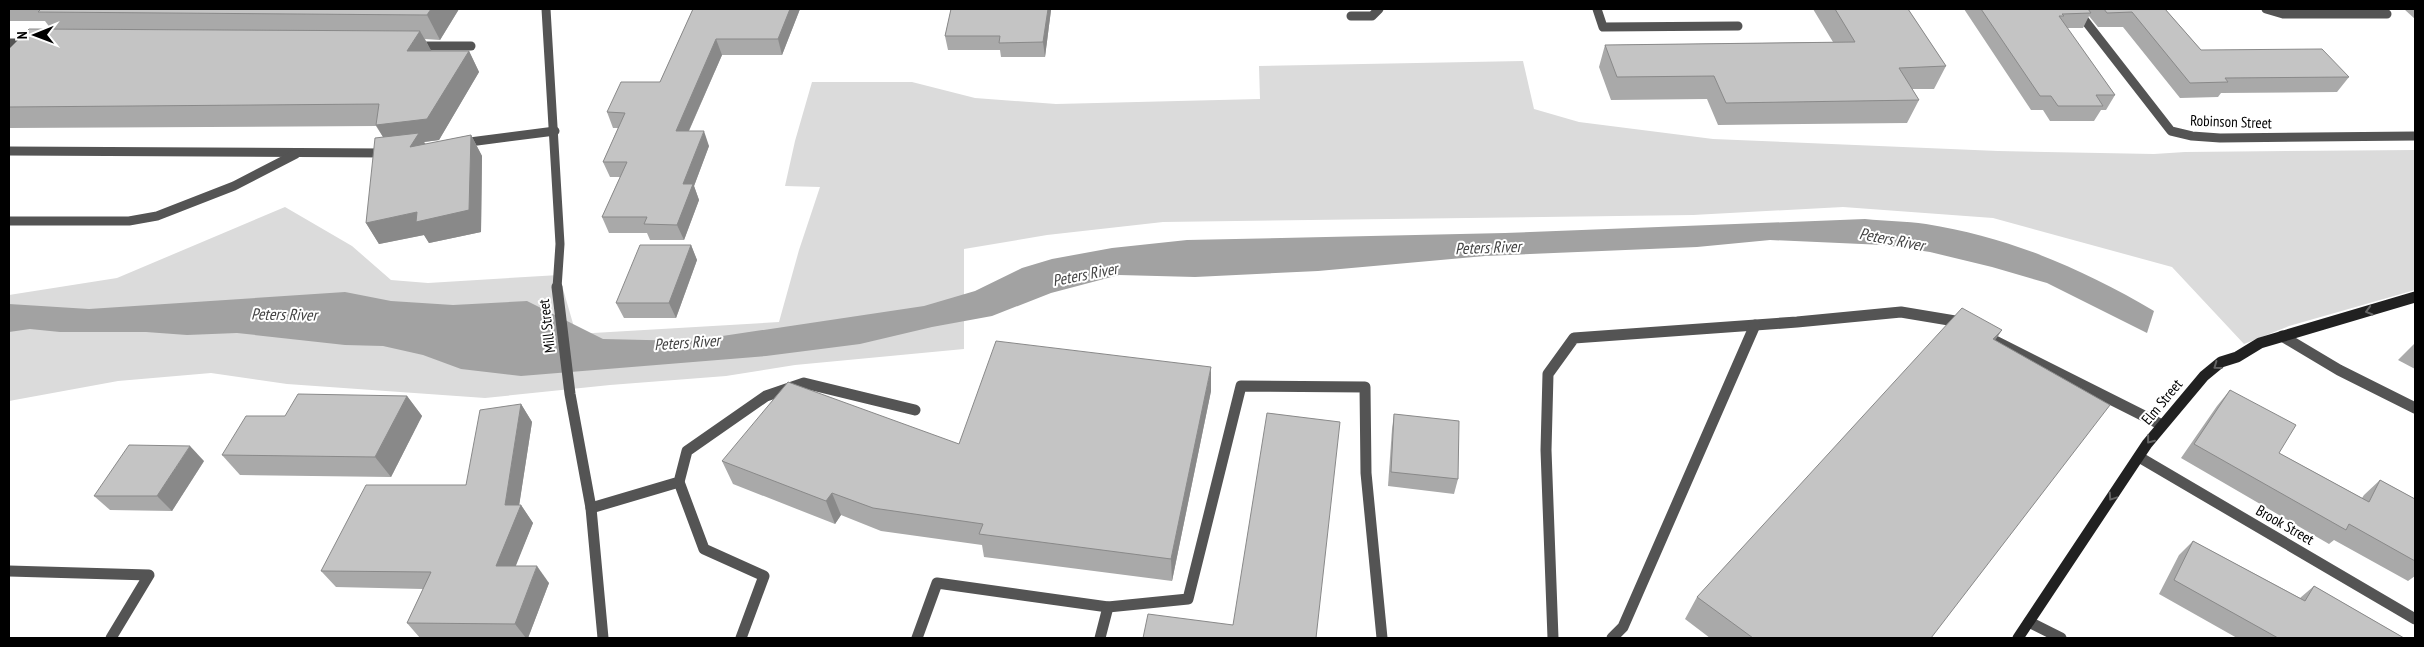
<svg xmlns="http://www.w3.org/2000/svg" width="2424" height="647" font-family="'PT Sans Narrow',sans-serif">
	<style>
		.green { fill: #dbdbdb }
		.water { fill: #a2a2a2 }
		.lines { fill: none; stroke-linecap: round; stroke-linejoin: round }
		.lane-far1 { stroke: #545454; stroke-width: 9 }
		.lane { stroke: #545454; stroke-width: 11 }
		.street-far1 { stroke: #545454; stroke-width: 9 }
		.street { stroke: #545454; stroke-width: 11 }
		.secondary { stroke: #212121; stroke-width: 11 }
		.wall { fill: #a9a9a9 }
		.shaded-wall { fill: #898989 }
		.building { fill: #c4c4c4; stroke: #898989 }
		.oneway { stroke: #646464 }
		.labels { text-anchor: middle; stroke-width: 4; stroke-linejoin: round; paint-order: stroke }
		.street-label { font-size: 15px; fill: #000; stroke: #fff }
		.water-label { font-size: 16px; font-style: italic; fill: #434343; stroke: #fff }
	</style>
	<rect width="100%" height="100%" fill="#fff"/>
	<polygon class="green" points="1523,61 1534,109 1579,122 1713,139 1998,151 2154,154 2185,152 2415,150 2415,290 2289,326 2244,344 2172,267 1993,218 1843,207 1693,215 1163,222 1047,235 964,249 964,349 795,365 726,376 610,385 485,398 287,384 211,373 118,381 9,401 9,295 117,278 285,207 352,246 391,280 428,283 559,275 576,334 779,322 799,250 820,187 785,186 795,141 812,82 912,82 975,98 1056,104 1260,99 1259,66"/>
	<path class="water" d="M1865,219C1885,221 1906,221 1926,224C2009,237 2083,269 2154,311L2147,333L2047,283L1992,267L1930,252L1884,245L1770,240L1697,247L1485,256L1318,271L1195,277L1119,275L1051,293L992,316L932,327L860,344L766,356L521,376L461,369L423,355L383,346L345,345L237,333L187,335L146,332H60L30,329L9,332V304L89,309L345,292L391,301L453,305L527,301L603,339L689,341L924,306L975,291L1022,268L1052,259L1112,248L1187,240L1505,233Z"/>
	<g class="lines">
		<g class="lane-far1">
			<polyline points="1597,9 1603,27 1738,26"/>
			<polyline points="2266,9 2283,14 2387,14"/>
			<polyline points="1351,16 1372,16 1379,9"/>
			<polyline points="9,43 18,43 9,52"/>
			<polyline points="416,46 471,46"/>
			<polyline points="462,143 555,131"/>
			<polyline points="9,151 385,153"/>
			<polyline points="9,221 129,221 157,216 234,186 296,154"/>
		</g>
		<g class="lane">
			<polyline points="2282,336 2339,370 2415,408"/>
			<polyline points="1987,337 2162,425"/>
			<polyline points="679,482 704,549 764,576 741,638"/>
			<polyline points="591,508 679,482 687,451 766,396 804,383 915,410"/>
			<polyline points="9,571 149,575 111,638"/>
			<polyline points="2029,622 2061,638"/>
			<polyline points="917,638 937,583 1108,607 1188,599 1241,386 1365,387 1366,473 1382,638"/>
			<polyline points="1100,638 1108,607"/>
			<polyline points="1553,638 1546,450 1548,374 1574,338 1797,322 1901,312 1955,321 1962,325"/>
			<polyline points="1612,638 1623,627 1755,325"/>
		</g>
		<g class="street-far1">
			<polyline points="546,9 560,244 557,288"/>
			<polyline points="2076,9 2171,131 2192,136 2220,138 2415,136"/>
		</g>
		<g class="street">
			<polyline points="557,287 570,394 591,508 603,638"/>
			<polyline points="2139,457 2415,619"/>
		</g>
		<polyline class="secondary" points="2018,638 2147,444 2204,376 2221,362 2237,357 2260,343 2415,297"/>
	</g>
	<g class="wall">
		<polygon points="9,9 459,9 440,40 425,39 431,51 469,51 479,72 439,140 424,142 426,144 471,135 482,156 481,232 429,243 424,235 379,244 366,223 383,137 376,126 9,128 9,49 51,29 45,21 9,21"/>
		<polygon points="693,9 800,9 782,55 722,55 689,131 709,146 694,186 699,200 684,240 650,240 647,233 609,233 602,217 620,177 610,177 603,162 618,128 613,128 607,112 660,82"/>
		<polygon points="951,9 1212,9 1051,10 1045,57 1001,57 1000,50 948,50 945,36"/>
		<polygon points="1813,9 1908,9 1946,66 1934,89 1912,89 1919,100 1907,123 1718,125 1707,99 1611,100 1599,67 1605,45 1833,42"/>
		<polygon points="1964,9 2165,9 2201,50 2349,77 2337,92 2221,93 2218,97 2180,98 2123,27 2098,27 2089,16 2083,28 2067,28 2115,95 2106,110 2101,110 2094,121 2050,121 2043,110 2031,110"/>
		<polygon points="2404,9 2415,9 2415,19"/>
		<polygon points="691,245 697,260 676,318 624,318 616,303"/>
		<polygon points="2002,330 1995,340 1931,638 1710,638 1685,619 1697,597"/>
		<polygon points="2415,343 2415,369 2398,360"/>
		<polygon points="2230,390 2279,453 2362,498 2364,495 2380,480 2415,499 2415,576 2408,581 2334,540 2329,544 2181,458 2217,406"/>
		<polygon points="1211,391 1172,581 984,557 982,545 881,531 841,515 835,524 733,484 722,461 959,444"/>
		<polygon points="407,396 422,416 391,477 240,475 222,455 285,416"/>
		<polygon points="521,404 532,422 519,505 521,505 533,523 515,566 549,583 528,638 420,638 407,623 423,589 336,587 321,571 466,485"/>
		<polygon points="1394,414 1458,479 1454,494 1388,486 1392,429"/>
		<polygon points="204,461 172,511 110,510 94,496"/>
		<polygon points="2193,541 2300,598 2314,586 2404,638 2237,638 2159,594 2179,555"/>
	</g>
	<g class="shaded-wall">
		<polygon points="431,9 459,9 440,40 427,15"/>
		<polygon points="790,9 800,9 782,55 778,39"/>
		<polygon points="1048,9 1051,9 1051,10 1045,57 1043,42"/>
		<polygon points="420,31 432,52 407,51"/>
		<polygon points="716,39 722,55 682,146 676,131"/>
		<polygon points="469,51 479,72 439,140 424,142 431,154 389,147 376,125"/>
		<polygon points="704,131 709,146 694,186 699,200 684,240 677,225 683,184"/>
		<polygon points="471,135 482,156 481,232 429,243 424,235 379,244 366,223 417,212"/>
		<polygon points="691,245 697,260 676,318 669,303"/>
		<polygon points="2002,330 1985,355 1993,339"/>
		<polygon points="1211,367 1211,391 1172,581 1171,559"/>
		<polygon points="407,396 422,416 391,477 375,457"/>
		<polygon points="521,404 532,422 518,513 521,505 533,523 509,583 496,566 505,505"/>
		<polygon points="190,446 204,461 172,511 157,496"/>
		<polygon points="832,493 841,515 835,524 826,501"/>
		<polygon points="537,566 549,583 528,638 526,638 515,624"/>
	</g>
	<g class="building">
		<polygon points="41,9 431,9 427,15 38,12"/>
		<polygon points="693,9 790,9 778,39 716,39 676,131 704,131 683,184 693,184 677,225 644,224 647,217 602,217 627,162 603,162 625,113 607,112 621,82 660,82"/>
		<polygon points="951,9 1048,9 1043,42 999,43 1000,36 945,36"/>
		<polygon points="1835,9 1908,9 1946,66 1899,68 1919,100 1726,103 1714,76 1617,77 1605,45 1855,42"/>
		<polygon points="1981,9 2088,9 2091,13 2062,14 2064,16 2059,16 2115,95 2096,95 2103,106 2058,106 2051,96 2040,96"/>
		<polygon points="2104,9 2165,9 2201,50 2322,49 2349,77 2225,78 2228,82 2190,83 2132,12 2107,13"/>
		<polygon points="29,29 420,31 407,51 469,51 427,119 376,125 379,104 9,107 9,49"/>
		<polygon points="419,133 410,147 471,135 469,210 416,222 417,212 366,223 375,138"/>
		<polygon points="640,245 691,245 669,303 616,303"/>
		<polygon points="1962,308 2002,330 1993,339 2110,405 1931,638 1753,638 1697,597"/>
		<polygon points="996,341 1211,367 1171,559 979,534 983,524 873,508 832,493 826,501 722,461 788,382 959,444"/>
		<polygon points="2230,390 2296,425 2279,453 2369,502 2380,480 2415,499 2415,561 2349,524 2346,530 2194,444"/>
		<polygon points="298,394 407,396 375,457 222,455 246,416 285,416"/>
		<polygon points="521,404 505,505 521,505 496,566 537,566 515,624 407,623 431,572 321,571 366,485 466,485 480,410"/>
		<polygon points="1267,413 1340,422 1316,638 1143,638 1148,614 1233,625"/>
		<polygon points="1394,414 1459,421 1458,479 1391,472"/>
		<polygon points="129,445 190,446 157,496 94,496"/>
		<polygon points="2193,541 2305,601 2314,586 2404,638 2278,638 2174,580"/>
	</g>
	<defs><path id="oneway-chevron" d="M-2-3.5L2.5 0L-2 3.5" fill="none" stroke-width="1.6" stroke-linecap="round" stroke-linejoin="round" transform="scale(1.25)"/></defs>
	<g class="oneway">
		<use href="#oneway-chevron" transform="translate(2369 311) rotate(164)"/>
		<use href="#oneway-chevron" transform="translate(2217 366) rotate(144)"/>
		<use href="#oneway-chevron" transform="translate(2150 440) rotate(128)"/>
		<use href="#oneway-chevron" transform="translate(2112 497) rotate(124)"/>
	</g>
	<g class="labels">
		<g class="street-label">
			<text transform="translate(2231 122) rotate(2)" y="5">Robinson Street</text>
			<text transform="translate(547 326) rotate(-97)" y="5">Mill Street</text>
			<text transform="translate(2162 402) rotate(-50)" y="5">Elm Street</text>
			<text transform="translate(2285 525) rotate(30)" y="5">Brook Street</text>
		</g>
		<g class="water-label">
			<text transform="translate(1892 239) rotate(11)" y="6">Peters River</text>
			<text transform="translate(1488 247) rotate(-2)" y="6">Peters River</text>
			<text transform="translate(1085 274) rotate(-11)" y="6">Peters River</text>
			<text transform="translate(284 314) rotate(1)" y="6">Peters River</text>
			<text transform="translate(687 342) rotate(-4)" y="6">Peters River</text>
		</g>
	</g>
	<rect width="2424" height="647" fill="none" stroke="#000000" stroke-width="20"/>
	<g transform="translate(35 35) rotate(269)" stroke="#ffffff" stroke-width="4" paint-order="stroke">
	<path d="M0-4L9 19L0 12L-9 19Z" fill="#000000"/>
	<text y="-8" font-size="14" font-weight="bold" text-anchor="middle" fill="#000000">N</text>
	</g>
</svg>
